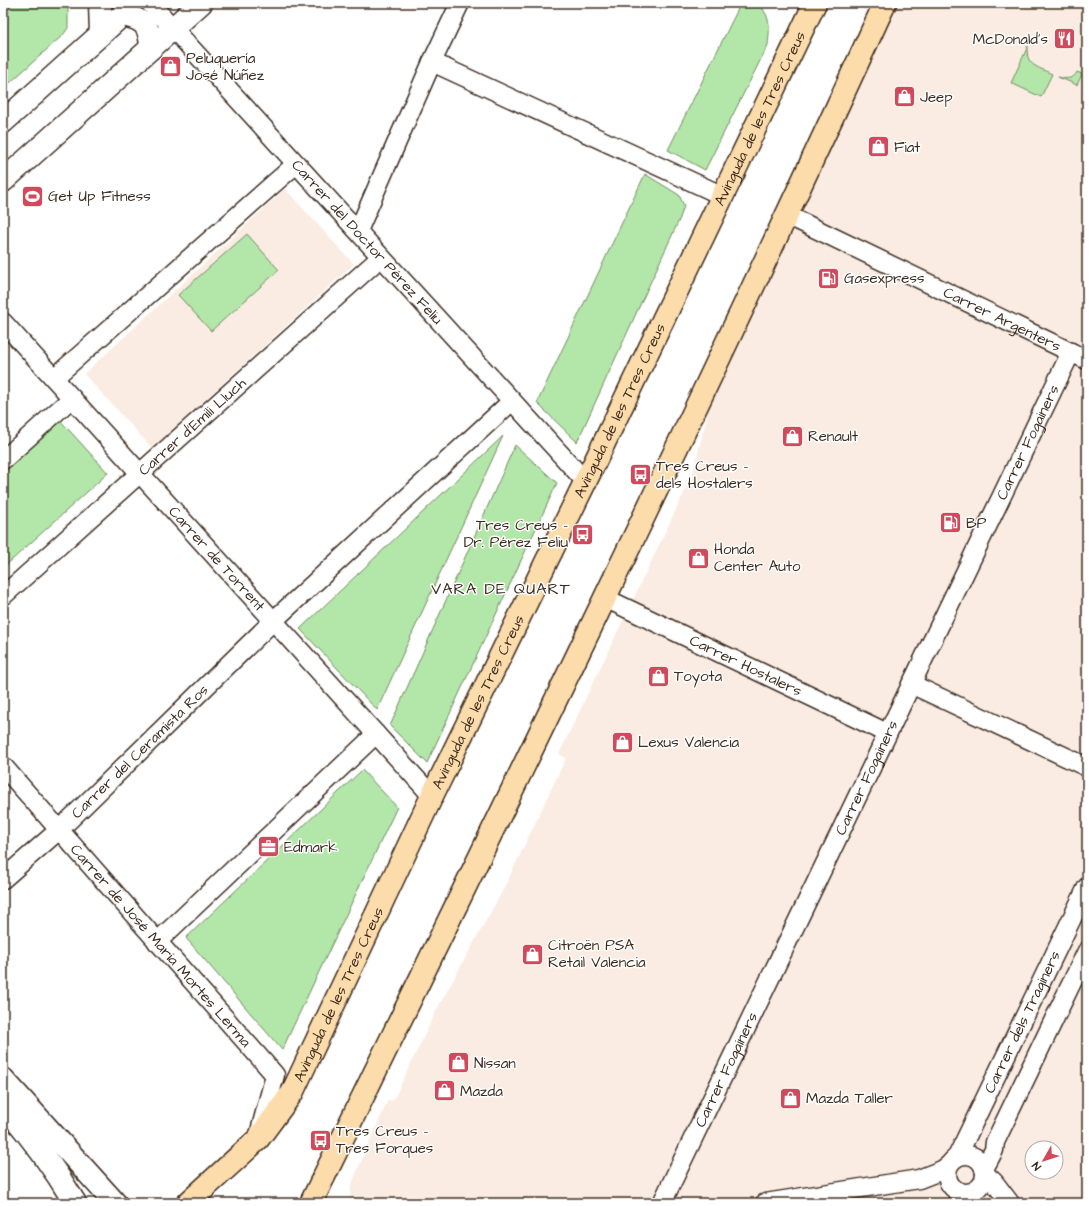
<svg xmlns="http://www.w3.org/2000/svg" width="1090" height="1206" font-family="'Architects Daughter',sans-serif">
	<style>
		.built { fill: #faece2; fill-rule: evenodd }
		.green { fill: #b2e7a9; stroke: #768864 }
		.lines { fill: none; stroke-linecap: round; stroke-linejoin: round }
		.street-casing { stroke: #3b2a1e; stroke-width: 21 }
		.secondary-casing { stroke: #3b2a1e; stroke-width: 25 }
		.primary-casing { stroke: #3b2a1e; stroke-width: 25 }
		.street { stroke: #fff; stroke-width: 18 }
		.secondary { stroke: #fff; stroke-width: 22 }
		.primary { stroke: #fddcac; stroke-width: 22 }
		.labels { text-anchor: middle; stroke-width: 3; stroke-linejoin: round; paint-order: stroke }
		.poi-label { font-size: 15px; fill: #3b2a1e; stroke: #fff; text-anchor: start }
		.street-label { font-size: 15px; fill: #3b2a1e; stroke: #fff }
		.neighbourhood-label { font-size: 16px; letter-spacing: 1px; fill: #3b2a1e; stroke: #fff }
	</style>
	<rect width="100%" height="100%" fill="#fff"/>
	<filter id="ink" filterUnits="userSpaceOnUse"><feTurbulence type="fractalNoise" baseFrequency=".025" numOctaves="2"/><feDisplacementMap in="SourceGraphic" scale="8" xChannelSelector="R" yChannelSelector="G"/><feConvolveMatrix kernelMatrix="1 2 1 2 8 2 1 2 1" color-interpolation-filters="sRGB"/></filter>
	<g filter="url(#ink)">
		<g class="built">
			<path d="M888,3H1087V1203H350L351,1187L356,1173L388,1100L393,1101L436,1011L504,888L566,758L559,754L692,476L735,305ZM1032,1148H1056V1172H1032Z"/>
			<polygon points="285,189 354,264 152,448 84,374"/>
		</g>
		<g class="green">
			<polygon points="3,3 68,3 68,28 63,35 3,89"/>
			<path d="M741,3H759C771,20 770,24 768,45L705,170L668,150Z"/>
			<path d="M1028,46C1024,65 1038,67 1052,74L1041,97L1011,83Z"/>
			<path d="M1077,72L1082,74L1077,85L1058,77C1066,79 1073,80 1077,72Z"/>
			<polygon points="645,174 679,195 684,206 680,218 577,442 537,403"/>
			<polygon points="247,234 279,270 211,331 178,295"/>
			<polygon points="58,418 108,473 3,568 3,468"/>
			<polygon points="503,436 377,710 300,629"/>
			<polygon points="515,445 557,483 427,763 390,726"/>
			<polygon points="362,770 397,807 282,1050 186,938"/>
		</g>
		<g class="lines">
			<defs>
				<g id="street">
					<path id="s1" d="M150,3L585,481"/>
					<polyline points="432,62 723,196"/>
					<path id="s2" d="M787,215L1087,360"/>
					<polyline points="358,231 432,62 460,3"/>
					<path id="s3" d="M3,322L432,796"/>
					<polyline points="54,378 296,164"/>
					<polyline points="3,460 72,398"/>
					<path id="s4" d="M3,596L381,257"/>
					<path id="s5" d="M605,598L887,733"/>
					<polyline points="911,684 1087,767"/>
					<path id="s6" d="M3,766L275,1075L259,1135"/>
					<path id="s7" d="M3,879L59,830L273,621L512,401"/>
					<polyline points="157,942 376,734"/>
					<circle cx="966" cy="1174" r="19"/>
					<path id="s8" d="M957,1157L1087,887"/>
					<polyline points="984,1169 994,1150 995,1142 1087,951"/>
					<polyline points="985,1174 994,1182 1010,1203"/>
					<path id="s9" d="M662,1203L1071,352"/>
					<polyline points="765,1203 919,1179 942,1170 949,1165"/>
				</g>
				<g id="secondary">
					<path d="M101,34L122,15C144,19 150,25 151,48"/>
					<polyline points="3,122 101,34 100,3"/>
					<polyline points="3,181 201,3"/>
					<polyline points="3,1079 115,1203"/>
					<path d="M3,1104C31,1136 53,1166 75,1203"/>
				</g>
				<g id="primary">
					<path id="s10" d="M188,1203L258,1139L292,1093L432,796L593,466L815,3"/>
					<path d="M311,1203C506,804 700,406 885,3"/>
				</g>
			</defs>
			<use href="#street" class="street-casing"/>
			<use href="#secondary" class="secondary-casing"/>
			<use href="#primary" class="primary-casing"/>
			<use href="#street" class="street"/>
			<use href="#secondary" class="secondary"/>
			<use href="#primary" class="primary"/>
		</g>
	</g>
	<defs>
		<symbol id="restaurant-square" viewBox="-11 -11 22 22"><rect x="-9" y="-9" width="18" height="18" rx="4" fill="#d1495b" stroke="#fff"/><path d="M-5-6h1v4h1v-4h1v4h1v-4h1v5L-1.5 .5V6h-2V.5L-5-1ZM5-6V6H3V1.5H1.5Q1.5-4 5-6Z" fill="#fff"/></symbol>
		<symbol id="shop-square" viewBox="-11 -11 22 22"><rect x="-9" y="-9" width="18" height="18" rx="4" fill="#d1495b" stroke="#fff"/><path d="M-5-2.5h2.3a2.7 3.5 0 0 1 5.4 0H5L5.5 6h-11ZM-1.5-2.5h3a1.5 2.3 0 0 0-3 0Z" fill="#fff"/></symbol>
		<symbol id="stadium-square" viewBox="-11 -11 22 22"><rect x="-9" y="-9" width="18" height="18" rx="4" fill="#d1495b" stroke="#fff"/><path d="M0-5a6.5 5 0 1 0 0 10a6.5 5 0 1 0 0-10ZM-3.5-1.8h7v3.6h-7Z" fill="#fff"/></symbol>
		<symbol id="fuel-square" viewBox="-11 -11 22 22"><rect x="-9" y="-9" width="18" height="18" rx="4" fill="#d1495b" stroke="#fff"/><path d="M-5.5-6h7V0h2V4h1.3V-2.5L3-4.5l.8-.8L6-3V5H2.5V1h-1V6h-7ZM-4.2-4.7v3.2H.2V-4.7Z" fill="#fff"/></symbol>
		<symbol id="bus-square" viewBox="-11 -11 22 22"><rect x="-9" y="-9" width="18" height="18" rx="4" fill="#d1495b" stroke="#fff"/><path d="M-5-6H5V4H4V6H2V4H-2V6H-4V4H-5ZM-3.5-4V0h7V-4ZM-3.5 1.2v1.5H-2V1.2ZM2 1.2v1.5H3.5V1.2Z" fill="#fff"/></symbol>
		<symbol id="office-square" viewBox="-11 -11 22 22"><rect x="-9" y="-9" width="18" height="18" rx="4" fill="#d1495b" stroke="#fff"/><path d="M-6-3h4V-5.5h4V-3h4V5H-6ZM-1-4.5V-3h2v-1.5ZM-6 0V1H6V0Z" fill="#fff"/></symbol>
	</defs>
	<g fill-rule="evenodd">
		<use href="#restaurant-square" x="1052" y="26" width="25" height="25"/>
		<use href="#shop-square" x="158" y="54" width="25" height="25"/>
		<use href="#shop-square" x="892" y="84" width="25" height="25"/>
		<use href="#shop-square" x="866" y="134" width="25" height="25"/>
		<use href="#stadium-square" x="20" y="184" width="25" height="25"/>
		<use href="#fuel-square" x="816" y="266" width="25" height="25"/>
		<use href="#shop-square" x="780" y="424" width="25" height="25"/>
		<use href="#bus-square" x="628" y="462" width="25" height="25"/>
		<use href="#fuel-square" x="938" y="510" width="25" height="25"/>
		<use href="#bus-square" x="570" y="522" width="25" height="25"/>
		<use href="#shop-square" x="686" y="546" width="25" height="25"/>
		<use href="#shop-square" x="646" y="664" width="25" height="25"/>
		<use href="#shop-square" x="610" y="730" width="25" height="25"/>
		<use href="#office-square" x="256" y="834" width="25" height="25"/>
		<use href="#shop-square" x="520" y="942" width="25" height="25"/>
		<use href="#shop-square" x="446" y="1050" width="25" height="25"/>
		<use href="#shop-square" x="432" y="1078" width="25" height="25"/>
		<use href="#shop-square" x="778" y="1086" width="25" height="25"/>
		<use href="#bus-square" x="308" y="1128" width="25" height="25"/>
	</g>
	<g class="labels">
		<g class="poi-label">
			<text x="1048" y="44" text-anchor="end">McDonald's</text>
			<text x="186" y="63">Peluquería<tspan x="186" dy="17">José Núñez</tspan></text>
			<text x="920" y="102">Jeep</text>
			<text x="894" y="152">Fiat</text>
			<text x="48" y="201">Get Up Fitness</text>
			<text x="844" y="283">Gasexpress</text>
			<text x="808" y="441">Renault</text>
			<text x="656" y="471">Tres Creus -<tspan x="656" dy="17">dels Hostalers</tspan></text>
			<text x="966" y="528">BP</text>
			<text x="568" y="530" text-anchor="end">Tres Creus -<tspan x="568" dy="17">Dr. Pérez Feliu</tspan></text>
			<text x="714" y="554">Honda<tspan x="714" dy="17">Center Auto</tspan></text>
			<text x="674" y="681">Toyota</text>
			<text x="638" y="747">Lexus Valencia</text>
			<text x="284" y="852">Edmark</text>
			<text x="548" y="950">Citroën PSA<tspan x="548" dy="17">Retail Valencia</tspan></text>
			<text x="474" y="1068">Nissan</text>
			<text x="460" y="1096">Mazda</text>
			<text x="806" y="1103">Mazda Taller</text>
			<text x="336" y="1136">Tres Creus -<tspan x="336" dy="17">Tres Forques</tspan></text>
		</g>
		<g class="street-label">
			<text dy="5" stroke="none"><textPath href="#s10" startOffset="1233">Avinguda de les Tres Creus</textPath></text>
			<text dy="5" stroke="none"><textPath href="#s1" startOffset="323">Carrer del Doctor Pérez Feliu</textPath></text>
			<text dy="5" stroke="none"><textPath href="#s2" startOffset="239">Carrer Argenters</textPath></text>
			<text dy="5" stroke="none"><textPath href="#s10" startOffset="909">Avinguda de les Tres Creus</textPath></text>
			<text dy="5" stroke="none"><textPath href="#s4" startOffset="254">Carrer d'Emili Lluch</textPath></text>
			<text dy="5" stroke="none"><textPath href="#s9" startOffset="844">Carrer Fogainers</textPath></text>
			<text dy="5" stroke="none"><textPath href="#s3" startOffset="319">Carrer de Torrent</textPath></text>
			<text dy="5" stroke="none"><textPath href="#s5" startOffset="156">Carrer Hostalers</textPath></text>
			<text dy="5" stroke="none"><textPath href="#s10" startOffset="585">Avinguda de les Tres Creus</textPath></text>
			<text dy="5" stroke="none"><textPath href="#s7" startOffset="187">Carrer del Ceramista Ros</textPath></text>
			<text dy="5" stroke="none"><textPath href="#s9" startOffset="472">Carrer Fogainers</textPath></text>
			<text dy="5" stroke="none"><textPath href="#s6" startOffset="239">Carrer de José María Mortes Lerma</textPath></text>
			<text dy="5" stroke="none"><textPath href="#s10" startOffset="261">Avinguda de les Tres Creus</textPath></text>
			<text dy="5" stroke="none"><textPath href="#s8" startOffset="150">Carrer dels Traginers</textPath></text>
			<text dy="5" stroke="none"><textPath href="#s9" startOffset="148">Carrer Fogainers</textPath></text>
		</g>
		<g class="neighbourhood-label">
			<text x="501" y="594">VARA DE QUART</text>
		</g>
	</g>
	<rect width="1090" height="1206" fill="none" stroke="#fff" stroke-width="16"/>
	<rect x="8" y="8" width="1074" height="1190" fill="none" stroke="#3b2a1e" stroke-width="1.5" filter="url(#ink)"/>
	<g transform="translate(1044 1160) rotate(231)"><circle r="19" fill="#ffffff" stroke="#b1aaa5"/>
	<path d="M0-3L7 15L0 10L-7 15Z" fill="#d1495b"/>
	<text y="-6" font-size="11" font-weight="bold" text-anchor="middle" fill="#3b2a1e">N</text>
	</g>
</svg>
